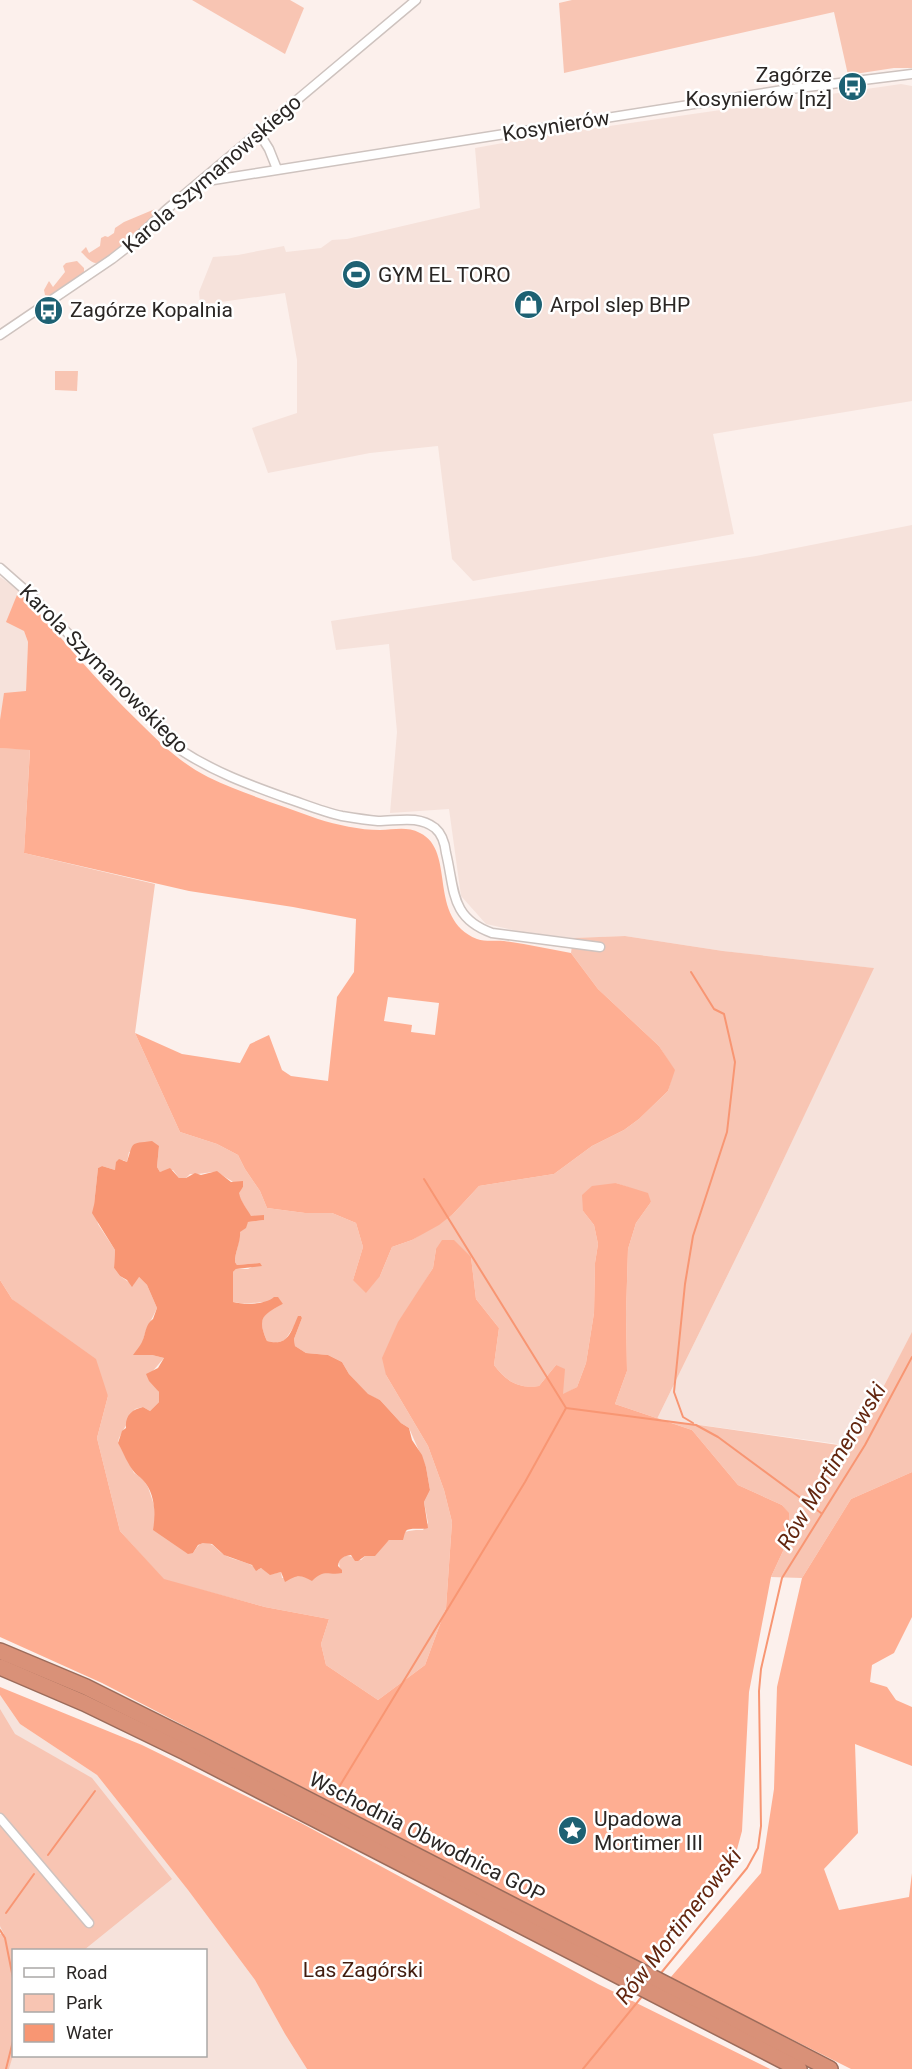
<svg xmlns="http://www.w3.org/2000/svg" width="912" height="2069" font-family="Roboto,sans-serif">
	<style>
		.built { fill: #f6e2db }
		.green { fill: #f8c5b3; fill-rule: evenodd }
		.forest { fill: #feae92; fill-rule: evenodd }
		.water { fill: #f89673 }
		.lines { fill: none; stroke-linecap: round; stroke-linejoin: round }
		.stream { stroke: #f89673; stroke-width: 2 }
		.minor-casing { stroke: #cec3bf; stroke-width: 11 }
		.motorway-casing { stroke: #9c6c5b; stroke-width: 18 }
		.minor { stroke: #fff; stroke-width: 8 }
		.motorway { stroke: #d99178; stroke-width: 15 }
		.labels { text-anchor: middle; stroke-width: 5; stroke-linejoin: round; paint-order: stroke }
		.poi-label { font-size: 21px; fill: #2a2624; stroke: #fff; text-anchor: start }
		.street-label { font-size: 21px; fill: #2a2624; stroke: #fff }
		.park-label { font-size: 21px; fill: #421d0f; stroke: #fff }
		.water-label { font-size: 22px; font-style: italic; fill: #63260f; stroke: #fff }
	</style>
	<rect width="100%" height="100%" fill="#fcf0ec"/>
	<g class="built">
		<polygon points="901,84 912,86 912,401 713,434 734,534 473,581 452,559 438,446 370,453 268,473 252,428 297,413 297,360 285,293 200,305 199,292 213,257 238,255 284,246 286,252 321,248 332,240 347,239 480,208 475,148 547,135"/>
		<polygon points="912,525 912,1333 852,1446 657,1419 762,1205 873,968 723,951 625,936 573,938 522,932 486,924 461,896 449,809 390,813 397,732 389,644 336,650 331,621 756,556"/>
		<polygon points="0,577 19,590 24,631 28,642 26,691 0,720"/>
		<polygon points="0,1695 20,1724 97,1775 188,1890 255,1980 285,2034 307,2069 9,2069 13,2052 14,2056 206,2056 206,1950 14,1950 13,1953 5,1934 0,1934"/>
	</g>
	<g class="green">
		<polygon points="192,0 290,0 304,8 285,54"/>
		<polygon points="572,0 912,0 912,68 894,68 848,75 834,12 564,73 559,3"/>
		<path d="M155,209L159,213C148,222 109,263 96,263C90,263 85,255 81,252L86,247L89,253L100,246L101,238L105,236L108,237L114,233L115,228L124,222Z"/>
		<polygon points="77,261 84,268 84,272 51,297 45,295 44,290 49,281 53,287 65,272 63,266 66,263"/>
		<polygon points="55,371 78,371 77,391 55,390"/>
		<path d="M0,748L30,749L24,853L155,884L135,1033L180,1132L217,1144L238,1155L245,1169L260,1191L267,1208L305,1213H332L356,1223L363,1247L353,1280L380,1276L392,1247L412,1240L453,1214L479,1186L554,1174L592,1146L624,1130L639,1119L668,1091L674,1070L659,1046L598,989L571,953L573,938L625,936L723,951L874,968L762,1205L657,1419L852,1447L912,1332V1472L851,1499L802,1578L771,1577L789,1538V1514L782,1505L738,1485L692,1430L615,1404L627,1371L626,1314L628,1249L636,1223L651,1202L630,1188L616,1183L583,1211L594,1225L598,1244L595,1263L594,1313L586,1363L577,1387L563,1395L556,1365L539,1386C518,1389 506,1381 494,1365L499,1328L476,1299L471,1257L436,1249L433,1268L420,1289L386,1375L428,1446L444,1490L452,1522L446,1608L425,1665L378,1700L326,1665L321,1644L329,1619L265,1607L164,1580L120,1531L97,1438L108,1396L37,1319L12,1299L0,1280ZM159,1146L157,1167L160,1172L173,1170L179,1178H186L190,1174C201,1175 206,1172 216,1172C218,1172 237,1185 243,1187L238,1193C241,1202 246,1207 250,1216L264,1220L248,1222L239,1232C241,1240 235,1252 235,1262L237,1265L260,1263L248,1269H236L233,1272V1302C251,1306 265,1299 283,1304C261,1315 257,1318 267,1341L276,1343L285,1340L301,1316L302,1318L294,1339L295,1346L306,1353L328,1355L342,1362L349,1374L368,1395L380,1400L401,1423L409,1428L426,1467L430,1490L424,1502L428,1523L423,1530C400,1529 388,1538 374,1556H365L361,1560C347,1553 333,1554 342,1573L326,1572L318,1574L282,1578L281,1572L272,1574L261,1568L258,1570C249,1561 234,1561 223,1554C216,1549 213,1542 203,1543C198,1544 196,1549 193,1553L155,1518L154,1505L148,1487L142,1478L134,1473L118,1442L119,1438L135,1409L143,1407L150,1411L159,1402V1392L155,1386L152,1372L164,1358L152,1355L143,1341C145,1329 152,1320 157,1308L147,1285L138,1276L133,1285L120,1276L114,1268L115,1250L98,1224L94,1205L98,1168L102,1166L115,1170L123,1160L127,1162L129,1152Z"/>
		<polygon points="0,1709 15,1734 92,1778 172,1879 84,1950 13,1950 14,2052 9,2069 0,2069 0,1934 4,1934 0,1926"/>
	</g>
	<g class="forest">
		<path d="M19,590C59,635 97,682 141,724C161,744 182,764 208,777C243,794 281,805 318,819C337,825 360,830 380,830C394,830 406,826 420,833C457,851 426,918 477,939C486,942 495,940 504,941C526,944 549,949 571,953L598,989L659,1046L675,1070L668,1091L639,1119L624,1130L592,1146L554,1174L479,1186L453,1214L439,1225L412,1240L392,1247L380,1276L366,1293L353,1280L363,1247L356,1223L332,1213H305L267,1208L260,1191L245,1169L238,1155L217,1144L180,1132L135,1033L182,1054L240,1063L250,1044L269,1035L282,1070L291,1076L328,1081L337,997L354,972L356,919L293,907L189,891L24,853L30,750L0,748V720L4,693L26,691L28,642L24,631L6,622ZM388,997L439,1003L435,1035L411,1032L412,1025L384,1021Z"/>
		<path d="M616,1183L648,1193L651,1202L636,1223L628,1249L626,1314L627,1371L615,1404L692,1430L738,1485L782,1505L789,1513V1538L771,1577L749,1692L742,1831L733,1864L725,1865L647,1966L102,1683L0,1637V1280L12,1299L96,1359L108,1396L97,1438L120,1531L164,1579L265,1607L329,1619L321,1644L326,1665L378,1700L425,1665L446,1608L452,1522L444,1490L428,1446L386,1375L382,1358L398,1322L433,1268L436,1249L442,1240H454L471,1257L476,1299L499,1328L494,1365C506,1381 518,1389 539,1386L556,1365L565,1369L563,1394L577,1387L586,1363L594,1313L595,1263L598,1244L594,1225L583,1211L582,1195L592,1186Z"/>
		<polygon points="912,1472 912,1617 894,1653 872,1665 870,1682 887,1687 896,1700 912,1707 912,1766 855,1744 858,1833 824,1869 839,1910 909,1897 912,1873 912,2069 851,2069 670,1978 761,1873 774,1789 777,1687 802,1578 851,1499"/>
		<polygon points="0,1687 142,1745 301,1823 598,1984 770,2069 307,2069 285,2034 255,1980 188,1890 97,1775 20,1724 0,1695"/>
	</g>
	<path class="water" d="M152,1141L159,1146L157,1167L160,1172L170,1168L179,1178H186L195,1173L201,1175L217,1171L231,1182L243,1181V1187L239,1193C241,1202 246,1207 251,1216L264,1215V1220L248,1222L246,1228L240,1232C241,1241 235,1252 235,1262L237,1265L260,1263L262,1266L236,1269L233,1272V1302C244,1305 265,1305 274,1297H278L283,1304C262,1315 257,1318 267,1341C288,1347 291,1332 298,1316H301L302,1318L294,1339L295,1346L306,1353L328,1355L342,1362L349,1374L368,1394L380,1400L401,1423L409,1428L412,1440L422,1455L426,1467L430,1490L424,1502L428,1528C422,1530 409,1527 406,1531C404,1534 404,1537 403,1540H389L375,1556H365L358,1561H355L351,1555C344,1556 339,1558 338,1566L342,1570V1573C328,1576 325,1568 312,1581C300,1574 297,1575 285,1582L281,1572L270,1575L261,1568L256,1571L252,1565L224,1555L212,1544L203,1543L198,1545L193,1553L188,1554L153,1530C156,1513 155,1492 142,1479C140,1477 137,1475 135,1473C128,1465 123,1452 118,1443L122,1431L126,1428C125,1416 131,1410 143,1407L150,1411L159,1402V1392L149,1381L146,1374L158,1368L164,1358L152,1355H133C136,1351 140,1346 142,1342C146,1333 145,1325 153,1319L157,1308L147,1285L139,1277L132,1287L127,1280L120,1276L114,1268L115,1250L92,1213L94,1205L98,1168L102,1166L115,1170L116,1162L119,1159L127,1162C134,1141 129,1144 152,1141Z"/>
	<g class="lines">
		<g class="stream">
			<polyline points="691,972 714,1009 724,1014 735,1062 727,1132 693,1236 685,1284 674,1392 683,1417 693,1423"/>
			<polyline points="424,1179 566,1408 696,1425 718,1437 821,1513"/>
			<polyline points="336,1792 525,1482 566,1408"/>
			<polyline points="48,1855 95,1791"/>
			<polyline points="6,1913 34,1874"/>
			<polyline points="0,1930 5,1938 14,1983"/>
			<polyline points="661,1973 747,1868 758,1848 761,1826 759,1691 761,1669 782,1578 865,1445 912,1357"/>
			<polyline points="6,2069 14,2037"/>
			<polyline points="583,2069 644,1994"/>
		</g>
		<defs>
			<g id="minor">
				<polyline points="259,133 269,149 277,169"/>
				<polyline points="201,182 783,90 912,74"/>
				<polyline points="0,335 112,259 130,245 166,210 416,0"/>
				<path d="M0,568L33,597L179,749C214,772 247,784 286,798C304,804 323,812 342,816C354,818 367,820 378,821C398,821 418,815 435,828C442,834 445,844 446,853C455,890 450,918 492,933L600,947"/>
				<polyline points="0,1818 89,1923"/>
			</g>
			<g id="motorway">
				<polyline points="0,1651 86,1687 200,1744 830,2069"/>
				<polyline points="0,1667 84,1703 185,1752 799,2069"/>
			</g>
		</defs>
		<use href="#minor" class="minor-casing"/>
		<use href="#motorway" class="motorway-casing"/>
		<use href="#minor" class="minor"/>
		<use href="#motorway" class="motorway"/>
	</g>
	<defs>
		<symbol id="bus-disc" viewBox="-11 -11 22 22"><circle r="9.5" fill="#1d6173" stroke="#fff"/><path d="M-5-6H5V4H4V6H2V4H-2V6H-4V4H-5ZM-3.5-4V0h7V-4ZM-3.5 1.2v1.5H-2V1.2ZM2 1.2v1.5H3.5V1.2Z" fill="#fff"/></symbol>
		<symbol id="stadium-disc" viewBox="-11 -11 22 22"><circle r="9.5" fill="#1d6173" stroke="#fff"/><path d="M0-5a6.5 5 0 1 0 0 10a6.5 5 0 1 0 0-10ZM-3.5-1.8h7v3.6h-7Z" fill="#fff"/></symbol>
		<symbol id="shop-disc" viewBox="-11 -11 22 22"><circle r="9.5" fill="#1d6173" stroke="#fff"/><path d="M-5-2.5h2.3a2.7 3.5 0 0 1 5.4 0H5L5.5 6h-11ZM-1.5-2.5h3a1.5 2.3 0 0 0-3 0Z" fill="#fff"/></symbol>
		<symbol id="sight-disc" viewBox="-11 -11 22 22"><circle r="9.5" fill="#1d6173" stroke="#fff"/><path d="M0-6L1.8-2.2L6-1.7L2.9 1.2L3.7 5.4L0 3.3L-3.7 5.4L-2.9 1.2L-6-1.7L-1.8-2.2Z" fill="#fff"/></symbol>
	</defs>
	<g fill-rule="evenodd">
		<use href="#bus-disc" x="836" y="70" width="33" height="33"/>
		<use href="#stadium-disc" x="340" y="258" width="33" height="33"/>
		<use href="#shop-disc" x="512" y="288" width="33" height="33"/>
		<use href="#bus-disc" x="32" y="294" width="33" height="33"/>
		<use href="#sight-disc" x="556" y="1814" width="33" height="33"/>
	</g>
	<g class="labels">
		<g class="poi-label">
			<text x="832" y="82" text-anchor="end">Zagórze<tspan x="832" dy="24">Kosynierów [nż]</tspan></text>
			<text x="378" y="282">GYM EL TORO</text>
			<text x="550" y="312">Arpol slep BHP</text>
			<text x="70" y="317">Zagórze Kopalnia</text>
			<text x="594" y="1826">Upadowa<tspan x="594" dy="24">Mortimer III</tspan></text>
		</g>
		<g class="street-label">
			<text transform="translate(556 126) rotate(-9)" y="7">Kosynierów</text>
			<text transform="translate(212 174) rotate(-41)" y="7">Karola Szymanowskiego</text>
			<text transform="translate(104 669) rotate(45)" y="7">Karola Szymanowskiego</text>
			<text transform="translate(427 1837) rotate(27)" y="7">Wschodnia Obwodnica GOP</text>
		</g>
		<g class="park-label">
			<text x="363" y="1977">Las Zagórski</text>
		</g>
		<g class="water-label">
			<text transform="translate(831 1466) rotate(-59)" y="8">Rów Mortimerowski</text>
			<text transform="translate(678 1926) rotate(-52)" y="8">Rów Mortimerowski</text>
		</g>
	</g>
	<rect x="12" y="1949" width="195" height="108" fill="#ffffff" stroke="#aaa8a7" stroke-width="1.5"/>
	<rect x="24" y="1968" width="30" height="9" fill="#ffffff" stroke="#aaa8a7" stroke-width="1.5"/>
	<text x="66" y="1979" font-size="18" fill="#2a2624">Road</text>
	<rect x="24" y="1994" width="30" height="18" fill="#f8c5b3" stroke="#aaa8a7" stroke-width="1.5"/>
	<text x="66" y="2009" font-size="18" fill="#2a2624">Park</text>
	<rect x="24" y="2024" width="30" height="18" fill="#f89673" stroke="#aaa8a7" stroke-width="1.5"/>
	<text x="66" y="2039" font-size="18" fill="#2a2624">Water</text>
</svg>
